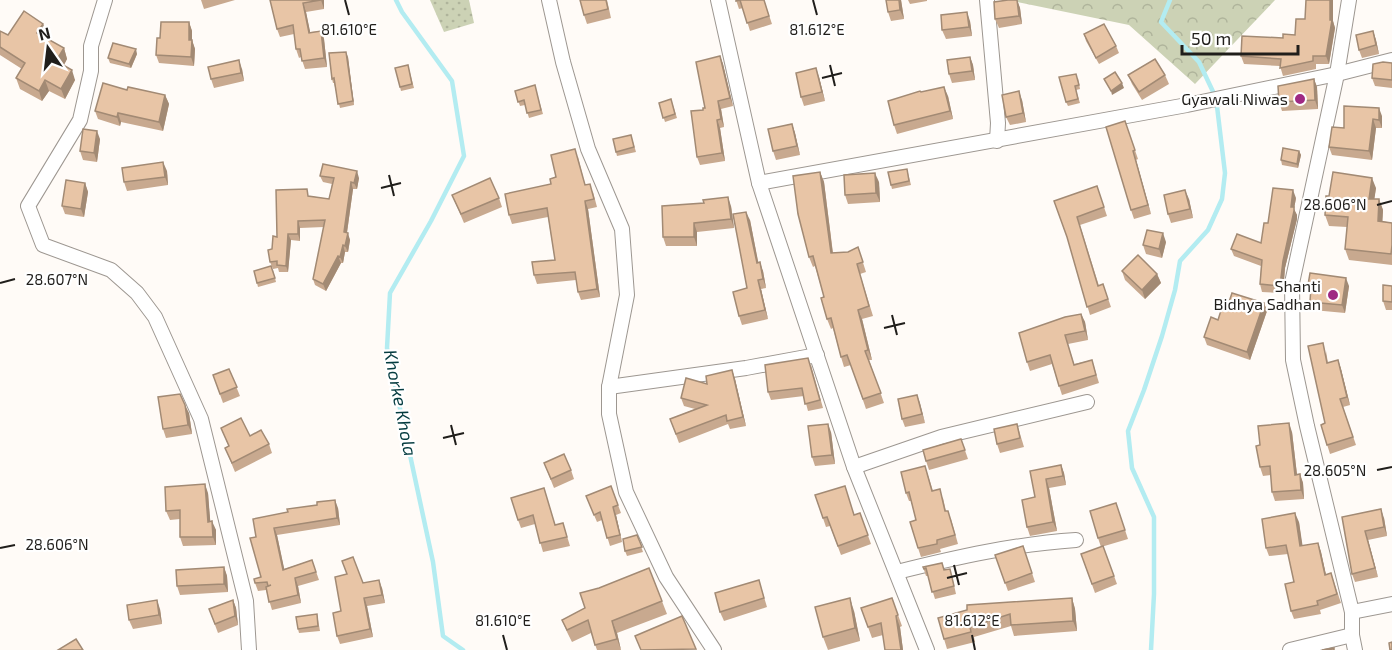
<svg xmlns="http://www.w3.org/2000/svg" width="1392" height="650" font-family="'Exo 2',sans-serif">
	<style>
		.forest { fill: url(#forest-crowns) }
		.park { fill: url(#park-dots) }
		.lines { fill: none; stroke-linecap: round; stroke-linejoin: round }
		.stream { stroke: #b3ecf1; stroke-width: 4.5 }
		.minor-casing { stroke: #9d9791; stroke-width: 16 }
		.minor { stroke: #fff; stroke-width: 14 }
		.wall { fill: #c8a98f }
		.shaded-wall { fill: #a28a74 }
		.building { fill: #e8c5a6; stroke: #a28a74; stroke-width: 1.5 }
		.ticks { fill: none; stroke: #201e1b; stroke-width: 2 }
		.poi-dot { fill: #9f2983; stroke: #fff; stroke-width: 2 }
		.labels { text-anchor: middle; stroke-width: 4.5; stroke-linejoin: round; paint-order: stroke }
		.poi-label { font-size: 16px; fill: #201e1b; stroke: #fff; text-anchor: end }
		.water-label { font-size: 18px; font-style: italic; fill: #053c40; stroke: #fff }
		.ticks-label { font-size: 15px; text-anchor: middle; fill: #201e1b; stroke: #fff; stroke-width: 4.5; stroke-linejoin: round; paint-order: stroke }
	</style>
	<defs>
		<pattern id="forest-crowns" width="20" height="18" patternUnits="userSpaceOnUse" patternTransform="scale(1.5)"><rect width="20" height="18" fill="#ccd2b5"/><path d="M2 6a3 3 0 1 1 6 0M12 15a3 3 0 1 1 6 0" fill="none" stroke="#afb49b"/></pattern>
		<pattern id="park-dots" width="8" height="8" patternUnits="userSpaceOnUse" patternTransform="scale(1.5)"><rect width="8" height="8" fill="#ccd2b5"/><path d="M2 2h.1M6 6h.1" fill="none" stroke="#afb49b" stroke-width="1.8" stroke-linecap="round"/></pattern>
	</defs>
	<rect width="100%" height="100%" fill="#fffbf7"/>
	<polygon class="forest" points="1008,0 1275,0 1195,84 1129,25"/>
	<polygon class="park" points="430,0 469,0 474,23 444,32"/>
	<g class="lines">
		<g class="stream">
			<polyline points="396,0 402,12 452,81 464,156 431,221 390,293 387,348 433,562 443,636 463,650"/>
			<polyline points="1151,650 1154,594 1154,517 1132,468 1128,431 1144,390 1162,336 1175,290 1180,261 1208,230 1222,199 1225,173 1216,98 1199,62 1161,22 1170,0"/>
		</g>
		<defs>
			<g id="minor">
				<polyline points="105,0 91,46 91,71 80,120 28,206 43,245 111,270 137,293 155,317 201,419 246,601 249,650"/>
				<polyline points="549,0 563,62 588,149 622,229 627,295 609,387 609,414 626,492 666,577 714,650"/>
				<polyline points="718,0 759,183 854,467 927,650"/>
				<polyline points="987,0 998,123 997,141"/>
				<polyline points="1349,0 1337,74 1292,283 1293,360 1307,426 1352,612 1352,635 1355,650"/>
				<polyline points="759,183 1187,105 1337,74 1392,60"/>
				<polyline points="609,387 746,368 817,355"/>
				<polyline points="854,467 941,437 1087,402"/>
				<path d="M897,572C957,557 1015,544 1076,540"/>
				<polyline points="1352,612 1392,604"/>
				<polyline points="1290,650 1352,635"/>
			</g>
		</defs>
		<use href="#minor" class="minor-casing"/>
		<use href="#minor" class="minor"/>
	</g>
	<g class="wall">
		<polygon points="201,0 235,0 204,9"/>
		<polygon points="270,0 324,0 324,9 306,12 310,32 321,31 324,39 327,67 305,69 301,57 299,58 296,49 294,34 280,37 277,29"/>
		<polygon points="607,0 611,18 587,24 584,15"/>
		<polygon points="736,0 764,0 772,24 750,31 743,8 739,9"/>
		<polygon points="901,0 904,19 891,21 888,12"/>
		<polygon points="908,0 927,0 927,1 910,4"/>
		<polygon points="1017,0 1020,8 1022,24 999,28 995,19"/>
		<polygon points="970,21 972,36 946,39 942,30"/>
		<polygon points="1333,21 1335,28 1329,64 1316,64 1316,69 1283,76 1280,66 1244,64 1241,56 1283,38 1295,35"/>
		<polygon points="189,22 192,31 192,40 195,49 194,66 159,63 156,55 160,38"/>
		<polygon points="43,24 47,35 45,38 64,48 67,59 64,65 75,80 65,99 49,91 42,101 20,89 16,78 22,69 0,55 0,31 8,35"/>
		<polygon points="1373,31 1376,40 1379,54 1362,58 1359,50"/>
		<polygon points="1084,34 1116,46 1119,53 1099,64 1086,41"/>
		<polygon points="137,54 131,68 110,63 108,58"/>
		<polygon points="720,56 723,64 733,106 721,109 724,127 720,128 725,161 700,165 697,157 703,110 705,108"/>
		<polygon points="348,57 354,105 340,108 334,83 333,83 332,79"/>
		<polygon points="970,57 973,65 975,80 952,83 949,74"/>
		<polygon points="1392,63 1392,88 1375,86 1372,78"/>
		<polygon points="242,69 244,81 214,88 211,79"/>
		<polygon points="409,69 414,88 401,91 400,87"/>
		<polygon points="1128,75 1165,75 1169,84 1142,100 1132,84"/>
		<polygon points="819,77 825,101 804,106 801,97"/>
		<polygon points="1078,78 1080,89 1076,90 1080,103 1068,106 1066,102"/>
		<polygon points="1314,79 1317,87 1318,109 1282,111 1279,102"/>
		<polygon points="127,90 165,95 169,104 163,131 121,122 120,126 98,119 95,111"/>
		<polygon points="536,90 543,114 529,118 525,105 520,106 515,91"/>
		<polygon points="921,92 948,96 953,119 897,134 894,125"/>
		<polygon points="671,99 677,118 665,122 659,103"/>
		<polygon points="1022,100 1026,122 1010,125 1006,117"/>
		<polygon points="1382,116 1382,128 1376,128 1372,160 1332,155 1329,147 1344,128"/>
		<polygon points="1125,121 1138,159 1136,160 1151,214 1134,219 1131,210"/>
		<polygon points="792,124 795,133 800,155 776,160 773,151"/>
		<polygon points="631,135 636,152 617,156 616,152"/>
		<polygon points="100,139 97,162 83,160 80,151"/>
		<polygon points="1299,151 1301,155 1298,168 1282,165 1281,160"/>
		<polygon points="578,157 585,185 593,192 597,207 588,209 600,297 581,300 578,292 576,280 537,284 534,275 555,260 548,217 512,224 509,215 551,184 556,177"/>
		<polygon points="167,171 168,185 127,191 124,182"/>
		<polygon points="820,172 824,182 833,253 848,252 858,247 866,272 860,274 873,316 862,319 872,360 869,360 884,403 866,409 851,365 844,367 841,357 833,328 831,329 827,319 824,297 815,266 813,267 809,257"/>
		<polygon points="908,173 911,185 892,189 891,185"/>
		<polygon points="320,176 359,178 357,189 353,189 347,233 350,240 348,252 345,252 343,263 341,263 326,291 315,285 313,279 324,227 300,228 300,241 291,240 288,272 279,272 278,268 273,269 270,262 272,249 277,237 310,196 329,199 332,184 323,182"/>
		<polygon points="879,182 880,202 848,204 845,195"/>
		<polygon points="85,183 88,192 84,217 65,214 62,206"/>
		<polygon points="1097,186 1107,216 1080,225 1099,286 1103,284 1111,307 1090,315 1067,237 1054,201"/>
		<polygon points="1376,188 1374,199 1379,199 1383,210 1382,221 1392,223 1392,265 1349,260 1345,249 1347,227 1329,226 1325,215 1329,196"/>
		<polygon points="452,195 499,198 502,207 464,223"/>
		<polygon points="1296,198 1294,209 1297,215 1297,219 1285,268 1283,293 1262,292 1260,284 1261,266 1234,256 1231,249 1261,243"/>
		<polygon points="1189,199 1193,218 1171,223 1168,214"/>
		<polygon points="731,206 734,228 697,232 697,246 666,246 663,237"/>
		<polygon points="750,220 758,262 763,271 766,288 761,289 768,319 742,325 739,316 747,288"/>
		<polygon points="1166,242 1162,258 1146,254 1143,245"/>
		<polygon points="273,270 276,282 258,287 254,271"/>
		<polygon points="1122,271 1157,274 1161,283 1145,299 1125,280"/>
		<polygon points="1308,285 1349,286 1345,313 1313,310 1310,302 1311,293"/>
		<polygon points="1392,286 1392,310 1386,310 1383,301"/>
		<polygon points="1264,303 1267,311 1250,360 1207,345 1204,337 1218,320"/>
		<polygon points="1081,314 1085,322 1088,340 1068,344 1074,364 1092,360 1099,383 1062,395 1052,364 1030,371 1027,362"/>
		<polygon points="1326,351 1328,363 1338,360 1341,369 1350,405 1343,407 1356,445 1330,454 1321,425 1325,423"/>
		<polygon points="811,365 823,408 808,411 804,396 771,400 768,392"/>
		<polygon points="229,369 240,396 223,403 213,375"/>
		<polygon points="732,370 735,379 746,426 730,429 728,424 679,443 670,419 695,409 684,406 681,398"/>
		<polygon points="917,395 925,423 905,427 902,419"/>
		<polygon points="189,413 192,434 166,438 163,429"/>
		<polygon points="1017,424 1024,447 1000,453 997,444"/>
		<polygon points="221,428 250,436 269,444 272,453 235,472 225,448 229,447"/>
		<polygon points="831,432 835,464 815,466 812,457"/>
		<polygon points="1292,432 1297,475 1300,474 1303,483 1304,499 1275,501 1272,492 1271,475 1263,476 1260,467 1260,445"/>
		<polygon points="961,439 968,459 929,470 926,461"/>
		<polygon points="544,463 571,470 574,479 554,488"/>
		<polygon points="1061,465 1064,473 1066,485 1049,488 1057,531 1030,536 1027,527 1035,497 1030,471"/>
		<polygon points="925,466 933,491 943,498 946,511 951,519 958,544 940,549 941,552 921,557 918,548 916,520 911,501 909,501 906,493"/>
		<polygon points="611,486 621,513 616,515 622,542 610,546 602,520 597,522 586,496"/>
		<polygon points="544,488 555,525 563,523 570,546 543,552 535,524 521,528 518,520"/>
		<polygon points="208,493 210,521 216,530 216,545 183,546 180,537 180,519 170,520 166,511"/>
		<polygon points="815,495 854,515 860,513 871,544 841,555 830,526 826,527"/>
		<polygon points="1116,503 1128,539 1101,547 1098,538"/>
		<polygon points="338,508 340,525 277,535 284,569 312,560 319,580 298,586 301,603 272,610 266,590 258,591 255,583 261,577 256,537 253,519"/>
		<polygon points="1342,517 1384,518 1387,536 1368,540 1378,577 1355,582 1352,574"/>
		<polygon points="1299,522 1302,546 1318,543 1321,552 1326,575 1331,573 1341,603 1320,610 1321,614 1294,619 1291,611 1294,582 1288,554 1269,556 1266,548"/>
		<polygon points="637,535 643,552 627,556 625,551"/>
		<polygon points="1023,546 1035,582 1008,591 995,555"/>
		<polygon points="1103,546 1117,584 1095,593 1081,554"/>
		<polygon points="224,567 227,576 228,592 180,595 177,586"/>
		<polygon points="923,567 945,570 952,576 956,594 935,599 928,576 926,576"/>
		<polygon points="649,568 667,614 617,633 621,650 597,650 591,633 572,642 567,632 562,620 585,608 599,588"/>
		<polygon points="759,580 767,607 724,621 720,612"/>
		<polygon points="363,583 382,588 385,603 367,606 373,637 340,644 337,636 341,611"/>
		<polygon points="892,598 902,626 900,627 903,650 885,650 883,635 872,638 861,608"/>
		<polygon points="1072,598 1075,609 1077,631 1014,636 1011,626 974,637 975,642 947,649 944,639 938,618"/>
		<polygon points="233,600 236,608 238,625 218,633 209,609"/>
		<polygon points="160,609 162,624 133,629 129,620"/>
		<polygon points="854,611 860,641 828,650 823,637"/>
		<polygon points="317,614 320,631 299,633 298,629"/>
	</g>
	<g class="shaded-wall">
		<polygon points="321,0 324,0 324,9"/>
		<polygon points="899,0 901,0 904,19 900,10"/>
		<polygon points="1017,0 1020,8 1022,24 1019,16"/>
		<polygon points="1330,0 1333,0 1333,21 1335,28 1329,64 1326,56"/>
		<polygon points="303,3 306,12 312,41 309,33"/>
		<polygon points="967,12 970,21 972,36 969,27"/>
		<polygon points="189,22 192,31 192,43 192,40 195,49 194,66 191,57 189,40"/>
		<polygon points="43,24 47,35 41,43 37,33"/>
		<polygon points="321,31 324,39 327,67 324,58"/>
		<polygon points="1373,31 1376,40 1379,54 1376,45"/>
		<polygon points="64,48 67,59 60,72 56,61"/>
		<polygon points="136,49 137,54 131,68 129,64"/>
		<polygon points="346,52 348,57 354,105 353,101"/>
		<polygon points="720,56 723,64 733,106 730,98"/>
		<polygon points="970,57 973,65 975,80 972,71"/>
		<polygon points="239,60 242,69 244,81 241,73"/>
		<polygon points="816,68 819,77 825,101 822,92"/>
		<polygon points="72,70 75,80 65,99 61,89"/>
		<polygon points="1314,79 1317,87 1318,109 1315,100"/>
		<polygon points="45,80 49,91 42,101 39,91"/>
		<polygon points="1122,83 1124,88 1112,95 1111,91"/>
		<polygon points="944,87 948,96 953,119 950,111"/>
		<polygon points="1019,91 1022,100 1026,122 1023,113"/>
		<polygon points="165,95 169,104 163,131 159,122"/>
		<polygon points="718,101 721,109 724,127 721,119"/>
		<polygon points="1379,108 1382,116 1382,128 1379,120"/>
		<polygon points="118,113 121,122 120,126 117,117"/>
		<polygon points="1373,119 1376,128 1372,160 1369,151"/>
		<polygon points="717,120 720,128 725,161 722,153"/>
		<polygon points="792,124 795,133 800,155 797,146"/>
		<polygon points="97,131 100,139 97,162 94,153"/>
		<polygon points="1133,151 1136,160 1151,214 1148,205"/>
		<polygon points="1299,151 1301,155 1298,168 1297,164"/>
		<polygon points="163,162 167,171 168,185 165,177"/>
		<polygon points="357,171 359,178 357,189 354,183"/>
		<polygon points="820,172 824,182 834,263 831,253"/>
		<polygon points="875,173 879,182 880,202 876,193"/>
		<polygon points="1372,178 1376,188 1373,209 1369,199"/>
		<polygon points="351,182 353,189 346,239 344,232"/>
		<polygon points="85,183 88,192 84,217 81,209"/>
		<polygon points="1185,190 1189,199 1193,218 1190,209"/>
		<polygon points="1293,190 1296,198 1294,209 1297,215 1297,219 1285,268 1283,293 1280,286 1283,261"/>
		<polygon points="728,197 731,206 734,228 731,219"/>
		<polygon points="1379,199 1383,210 1382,232 1378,221"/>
		<polygon points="585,201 588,209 600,297 597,289"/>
		<polygon points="746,212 750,220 760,271 757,263"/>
		<polygon points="298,221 300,228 300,241 298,234"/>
		<polygon points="694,223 697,232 697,246 694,237"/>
		<polygon points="348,233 350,240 348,252 345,246"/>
		<polygon points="1163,233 1166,242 1162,258 1159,249"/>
		<polygon points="288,234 291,240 288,272 286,266"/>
		<polygon points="343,245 345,252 343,263 340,257"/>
		<polygon points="338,256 341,263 326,291 323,284"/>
		<polygon points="760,262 763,271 766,288 763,279"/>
		<polygon points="1157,274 1161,283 1145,299 1142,290"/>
		<polygon points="1346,278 1349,286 1345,313 1342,305"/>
		<polygon points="758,280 761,289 768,319 765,310"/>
		<polygon points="1264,303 1267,311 1250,360 1247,352"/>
		<polygon points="858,310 862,319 872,360 868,350"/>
		<polygon points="1081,314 1085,322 1088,340 1085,331"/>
		<polygon points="1338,360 1341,369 1350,405 1347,397"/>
		<polygon points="732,370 735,379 746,426 743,417"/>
		<polygon points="917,395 920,403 925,423 922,414"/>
		<polygon points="185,405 189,413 192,434 188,425"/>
		<polygon points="1289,423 1292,432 1298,483 1295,475"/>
		<polygon points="828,424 831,432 835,464 832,455"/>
		<polygon points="1061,465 1064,473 1066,485 1063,476"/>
		<polygon points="1300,474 1303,483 1304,499 1301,490"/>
		<polygon points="1046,479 1049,488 1057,531 1053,522"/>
		<polygon points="205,484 208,493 211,530 208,522"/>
		<polygon points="335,500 338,508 340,525 337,518"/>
		<polygon points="613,507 616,515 622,542 620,535"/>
		<polygon points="1381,509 1384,518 1387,536 1384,527"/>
		<polygon points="1295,513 1299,522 1304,555 1300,546"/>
		<polygon points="212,521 216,530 216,545 213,537"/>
		<polygon points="274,528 277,535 286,577 283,570"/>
		<polygon points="1365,531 1368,540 1378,577 1375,568"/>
		<polygon points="1318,543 1321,552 1328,584 1325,575"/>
		<polygon points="224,567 227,576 228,592 224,584"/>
		<polygon points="295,578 298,586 301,603 298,595"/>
		<polygon points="379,580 382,588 385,603 382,595"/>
		<polygon points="364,598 367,606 373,637 370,629"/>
		<polygon points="850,598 854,611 860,641 855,628"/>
		<polygon points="1072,598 1075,609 1077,631 1073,621"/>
		<polygon points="157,600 160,609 162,624 159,615"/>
		<polygon points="233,600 236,608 238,625 235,616"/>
		<polygon points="896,616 900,627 903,650 901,650"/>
		<polygon points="612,621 617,633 621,650 617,639"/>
	</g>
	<g class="building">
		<polygon points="270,0 321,0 303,3 309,33 321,31 324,58 302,61 300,49 296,49 293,25 277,29"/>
		<polygon points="580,0 606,0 608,9 584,15"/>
		<polygon points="736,0 764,0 769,16 747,23 740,0 736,1"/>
		<polygon points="886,0 899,0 900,10 888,12"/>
		<polygon points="1008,0 1017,0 1019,16 995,19 994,2"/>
		<polygon points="1306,0 1330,0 1330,20 1332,20 1326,56 1313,56 1313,61 1280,68 1281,59 1241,56 1242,36 1283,38 1283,34 1295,35 1296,19 1305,19"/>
		<polygon points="24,11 43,24 37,33 64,48 56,61 72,70 61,89 45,80 39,91 16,78 25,63 0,47 0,31 8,35"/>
		<polygon points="967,12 969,27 942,30 941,15"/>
		<polygon points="161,22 189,22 189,40 192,40 191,57 156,55 157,38 160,38"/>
		<polygon points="1104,24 1116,46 1096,58 1084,34"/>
		<polygon points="1373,31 1376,45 1359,50 1356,35"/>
		<polygon points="113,43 136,49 129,64 108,58"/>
		<polygon points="346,52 353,101 338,104 334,78 332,79 329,53"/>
		<polygon points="720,56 730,98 718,101 721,119 717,120 722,153 697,157 691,111 703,110 703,108 705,108 696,62"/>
		<polygon points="970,57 972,71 949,74 947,60"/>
		<polygon points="1155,59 1165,75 1139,92 1128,75"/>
		<polygon points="239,60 241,73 211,79 208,67"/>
		<polygon points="1383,62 1392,63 1392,80 1372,78 1373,64"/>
		<polygon points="408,65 412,84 400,87 395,68"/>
		<polygon points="816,68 822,92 801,97 796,73"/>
		<polygon points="1115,72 1122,83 1111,91 1104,79"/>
		<polygon points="1076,74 1079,85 1075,86 1078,99 1066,102 1059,77"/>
		<polygon points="1314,79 1315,100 1279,102 1278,86"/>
		<polygon points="103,83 127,90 128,87 165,95 159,122 118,113 117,117 95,111"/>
		<polygon points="535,85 541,110 527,113 524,100 518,102 515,91"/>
		<polygon points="944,87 950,111 894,125 888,101 920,91 921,92"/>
		<polygon points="1019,91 1023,113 1006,117 1002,95"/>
		<polygon points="671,99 675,114 663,118 659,103"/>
		<polygon points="1344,106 1379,108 1379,120 1373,119 1369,151 1329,147 1332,127 1344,128"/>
		<polygon points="1125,121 1135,150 1133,151 1148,205 1131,210 1106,127"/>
		<polygon points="792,124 797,146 773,151 768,129"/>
		<polygon points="83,129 97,131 94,153 80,151"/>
		<polygon points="631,135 634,147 616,152 613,139"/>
		<polygon points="1283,148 1299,151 1297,164 1281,160"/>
		<polygon points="575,149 585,185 590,184 594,199 585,201 597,289 578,292 575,272 534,275 532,262 555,260 547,208 509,215 505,194 551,184 550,179 556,177 551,155"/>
		<polygon points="163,162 165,177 124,182 122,168"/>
		<polygon points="323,164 357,171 354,183 351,182 344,232 348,233 345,246 343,245 340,257 338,256 323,284 313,279 325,220 298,221 298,234 288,234 286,266 277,265 277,261 270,262 268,250 272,249 273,236 277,237 276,190 307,189 308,196 329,199 334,178 320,176"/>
		<polygon points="907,169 909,181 891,185 888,172"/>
		<polygon points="820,172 831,253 848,252 858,247 863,262 857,264 869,306 858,310 868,350 865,351 881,393 863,399 847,355 841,357 831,318 827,319 821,298 824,297 813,256 809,257 798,214 793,176"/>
		<polygon points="1333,172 1372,178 1369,199 1379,199 1378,221 1392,223 1392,245 1391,254 1345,249 1348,217 1325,215 1326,196 1329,196"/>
		<polygon points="875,173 876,193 845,195 844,175"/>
		<polygon points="490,178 499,198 461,214 452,195"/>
		<polygon points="66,180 85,183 81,209 62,206"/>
		<polygon points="1097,186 1104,207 1077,217 1098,286 1103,284 1108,299 1087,307 1067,237 1054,201"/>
		<polygon points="1273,188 1293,190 1291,207 1294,207 1294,211 1283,261 1280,286 1260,284 1262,260 1231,249 1237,234 1261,243 1264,223 1268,223"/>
		<polygon points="1185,190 1190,209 1168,214 1164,195"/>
		<polygon points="728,197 731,219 694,223 694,237 663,237 662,206 704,203 703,200"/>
		<polygon points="746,212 757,263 760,262 763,279 758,280 765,310 739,316 733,292 747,288 733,214"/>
		<polygon points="1147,230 1163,233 1159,249 1143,245"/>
		<polygon points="1138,255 1157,274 1142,290 1122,271"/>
		<polygon points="271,266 275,278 257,283 254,271"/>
		<polygon points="1310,273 1346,278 1342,305 1310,302 1311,286 1308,285"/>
		<polygon points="1383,285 1392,286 1392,302 1383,301"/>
		<polygon points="1232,293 1264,303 1247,352 1204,337 1211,317 1218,320 1223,304 1228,305"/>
		<polygon points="1081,314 1085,331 1065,335 1074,365 1092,360 1096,375 1059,386 1050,355 1027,362 1019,333 1065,317"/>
		<polygon points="1323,343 1327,363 1338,360 1347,397 1340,399 1353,437 1327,445 1321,425 1325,423 1308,346"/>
		<polygon points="808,358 820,400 805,404 802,388 768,392 765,365"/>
		<polygon points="229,369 237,387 220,394 213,375"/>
		<polygon points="732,370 743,417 727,421 726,415 676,434 670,419 707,405 681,398 686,378 707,384 706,376"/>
		<polygon points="180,394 185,405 188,425 163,429 158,397"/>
		<polygon points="917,395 922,414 902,419 898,399"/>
		<polygon points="241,418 250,436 261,430 269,444 232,463 225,448 229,446 221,428"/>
		<polygon points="1289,423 1295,475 1300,474 1301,490 1272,492 1270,466 1260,467 1256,446 1260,445 1258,426"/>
		<polygon points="828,424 832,455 812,457 808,426"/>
		<polygon points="1017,424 1020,438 997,444 994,429"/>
		<polygon points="961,439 965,450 926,461 923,450"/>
		<polygon points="564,454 571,470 551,479 544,463"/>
		<polygon points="1061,465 1063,476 1046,479 1053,522 1027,527 1022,500 1035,497 1030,471"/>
		<polygon points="925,466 932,491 940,489 945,511 948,511 955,535 937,540 937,544 918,548 910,522 916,520 909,492 906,493 901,472"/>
		<polygon points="205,484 208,522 212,521 213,537 180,537 180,510 166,511 165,487"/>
		<polygon points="611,486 618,505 613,507 620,535 607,538 600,512 594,515 586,496"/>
		<polygon points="845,486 854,515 860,513 868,535 838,546 827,517 823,518 815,495"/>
		<polygon points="544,488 555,525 563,523 567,537 540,543 533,515 518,520 511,498"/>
		<polygon points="335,500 337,518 274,528 283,570 312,560 316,572 295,578 298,595 269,602 266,587 271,585 268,586 267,582 255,583 254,579 261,577 250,538 256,537 253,519 288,512 287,509 317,505 317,502"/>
		<polygon points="1116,503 1125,530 1098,538 1090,511"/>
		<polygon points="1381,509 1384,527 1365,531 1375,568 1352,574 1342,517"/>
		<polygon points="1295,513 1300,546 1318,543 1325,575 1331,573 1337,594 1317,601 1318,605 1291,611 1285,584 1294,582 1286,545 1266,548 1262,519"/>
		<polygon points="637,535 642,547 625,551 623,539"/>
		<polygon points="1023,546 1032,573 1005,583 995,555"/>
		<polygon points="1103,546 1114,576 1092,584 1081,554"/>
		<polygon points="353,557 363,583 379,580 382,595 364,598 370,629 337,636 333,613 341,611 335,577 347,574 342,561"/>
		<polygon points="942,563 944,570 950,569 954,586 932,592 926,568 924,569 923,567"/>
		<polygon points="224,567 224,584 177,586 176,570"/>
		<polygon points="649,568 662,601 612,621 617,639 595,645 588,620 567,630 562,620 585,608 580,593 599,588"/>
		<polygon points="759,580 764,598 720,612 715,593"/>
		<polygon points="850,598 855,628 823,637 815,607"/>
		<polygon points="892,598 898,615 896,616 901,650 885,650 881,623 868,627 861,608"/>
		<polygon points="1072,598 1073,621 1011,625 1010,614 970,627 971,632 944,639 938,618 967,610 967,605"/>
		<polygon points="157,600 159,615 129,620 127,605"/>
		<polygon points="233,600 235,616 215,624 209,609"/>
		<polygon points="317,614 318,626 298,629 296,617"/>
		<polygon points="682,616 696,649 641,650 635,636"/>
		<polygon points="76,639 83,650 58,650"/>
		<polygon points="1392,642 1392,650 1390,650 1389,643"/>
		<polygon points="1334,648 1334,650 1322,650"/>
	</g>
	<path class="ticks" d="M345,0L349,15M813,0L817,15M830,65L835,86M822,78L842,73M389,175L394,196M381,188L401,183M1377,205L1392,201M0,283L15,279M892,315L897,335M884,328L905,323M451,425L456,445M443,438L464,433M1377,470L1392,467M0,548L15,545M954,565L959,585M947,578L967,573M503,635L507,650M972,635L975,650"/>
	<g class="poi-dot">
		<circle cx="1300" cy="99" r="6"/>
		<circle cx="1333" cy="295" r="6"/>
	</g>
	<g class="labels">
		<g class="poi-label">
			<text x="1288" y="105">Gyawali Niwas</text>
			<text x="1321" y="292">Shanti<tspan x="1321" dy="18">Bidhya Sadhan</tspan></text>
		</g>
		<g class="water-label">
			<text transform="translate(400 403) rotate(79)" y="6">Khorke Khola</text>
		</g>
	</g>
	<g class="ticks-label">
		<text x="817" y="35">81.612°E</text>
		<text x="349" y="35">81.610°E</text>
		<text x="1335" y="210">28.606°N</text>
		<text x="57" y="285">28.607°N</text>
		<text x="1335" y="476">28.605°N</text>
		<text x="57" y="550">28.606°N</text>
		<text x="503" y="626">81.610°E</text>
		<text x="972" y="626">81.612°E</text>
	</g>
	<g transform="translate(48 48) rotate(346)" stroke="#ffffff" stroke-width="4.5" paint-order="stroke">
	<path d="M0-4.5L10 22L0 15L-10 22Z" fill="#201e1b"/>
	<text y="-9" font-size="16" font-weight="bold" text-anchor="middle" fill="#201e1b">N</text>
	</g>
	<path d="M1182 45v9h116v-9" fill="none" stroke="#201e1b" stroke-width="3"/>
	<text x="1191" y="45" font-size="18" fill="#201e1b" stroke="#ffffff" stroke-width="4.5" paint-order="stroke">50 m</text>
</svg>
